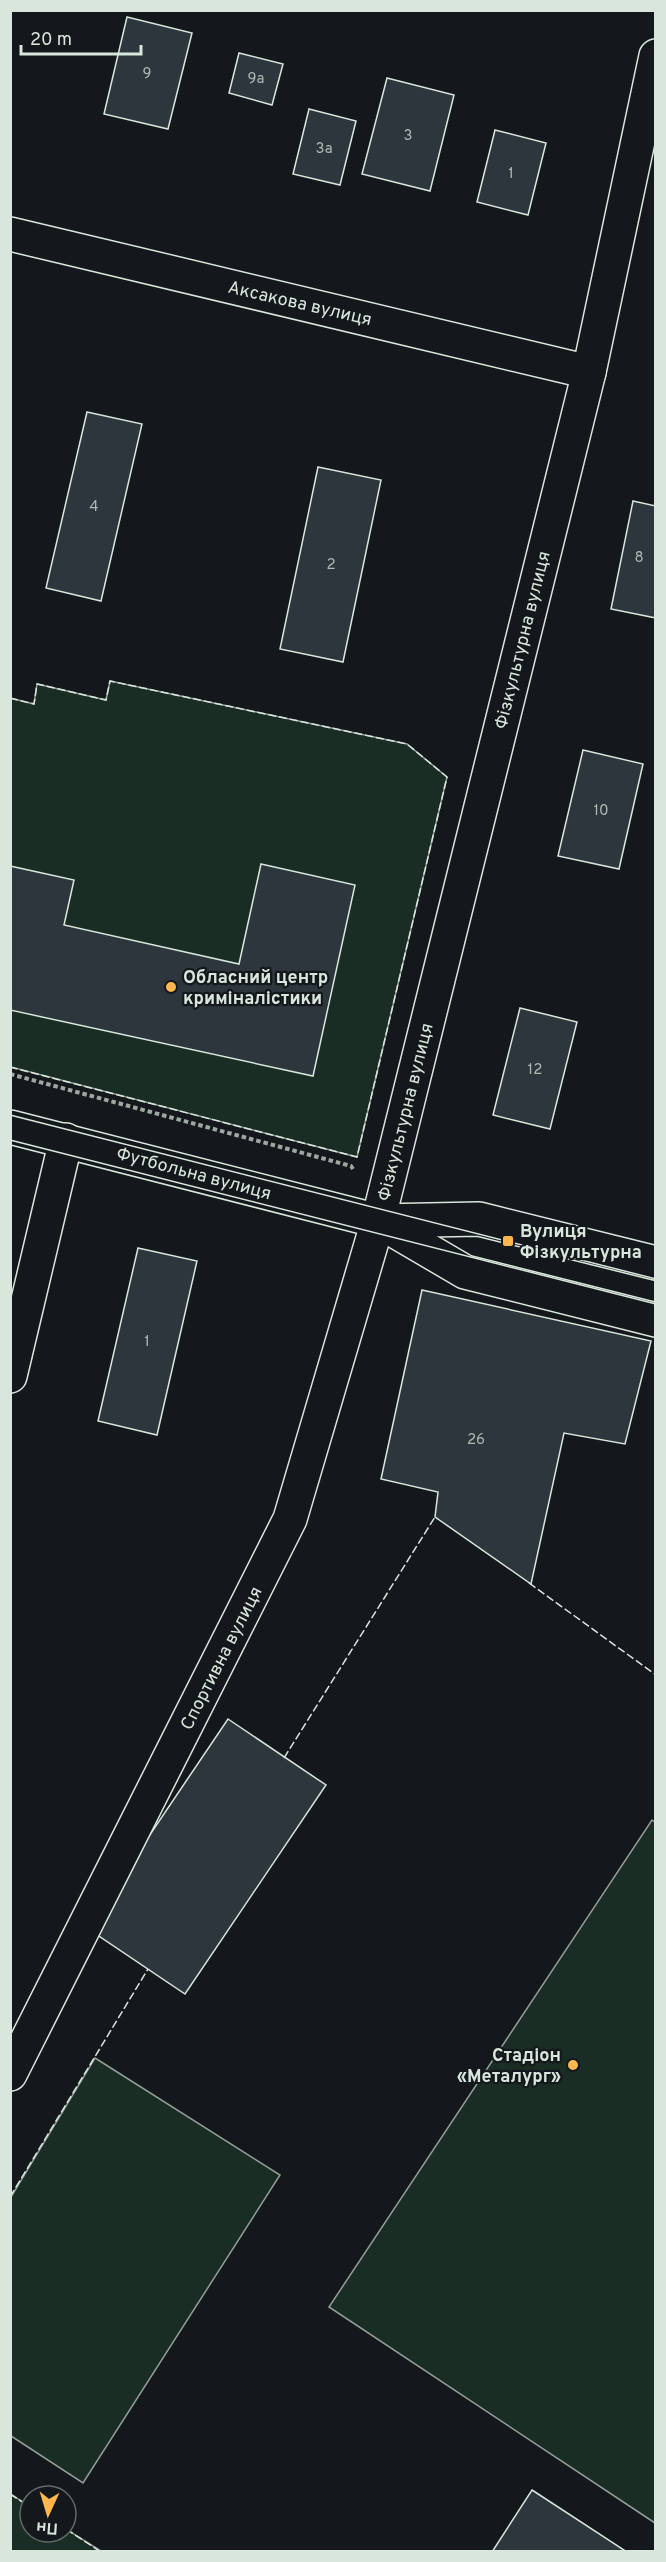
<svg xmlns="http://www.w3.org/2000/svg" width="666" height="2562" font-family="Overpass,sans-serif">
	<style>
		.green { fill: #1a2d24; stroke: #939e99; stroke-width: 1.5 }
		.building { fill: #2c363c; stroke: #d8e6dc; stroke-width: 1.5 }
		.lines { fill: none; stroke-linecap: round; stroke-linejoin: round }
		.street-casing { stroke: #d8e6dc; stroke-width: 36 }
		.secondary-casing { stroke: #d8e6dc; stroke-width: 36 }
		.path { stroke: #9da8a2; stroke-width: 4; stroke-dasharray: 4.5 3; stroke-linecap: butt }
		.street { stroke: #14181c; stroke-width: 33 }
		.secondary { stroke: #14181c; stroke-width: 33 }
		.tram { stroke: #d8e6dc; stroke-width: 1.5 }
		.fence { stroke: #d8e6dc; stroke-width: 1.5; stroke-dasharray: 8 3; stroke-linecap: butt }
		.poi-dot { fill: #ffb74d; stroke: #14181c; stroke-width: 2 }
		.labels { text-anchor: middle; stroke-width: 4.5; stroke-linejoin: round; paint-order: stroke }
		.number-label { font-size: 15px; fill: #adbab4 }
		.street-label { font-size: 18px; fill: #d8e6dc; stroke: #14181c }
		.poi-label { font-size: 18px; font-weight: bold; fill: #d8e6dc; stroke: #14181c; text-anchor: start }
	</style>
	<rect width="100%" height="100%" fill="#14181c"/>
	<g class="green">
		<polygon points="110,681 407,744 447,777 357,1157 11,1067 10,698 34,704 37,684 106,700"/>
		<polygon points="652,1820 656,1823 655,2523 329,2307"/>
		<polygon points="95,2058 280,2175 83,2483 11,2436 11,2197"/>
		<polygon points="11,2494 30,2507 30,2532 66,2532 66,2529 101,2551 11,2551"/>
	</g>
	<g class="building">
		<polygon points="127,17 192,33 168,129 104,114"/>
		<polygon points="239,53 283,64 272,105 229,93"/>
		<polygon points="387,78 454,95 430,191 362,174"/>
		<polygon points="309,109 356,121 340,185 293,174"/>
		<polygon points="495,130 546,143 528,215 477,202"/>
		<polygon points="87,412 142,424 101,601 46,588"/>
		<polygon points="318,467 381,480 343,662 280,649"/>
		<polygon points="633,501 656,506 656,618 611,609"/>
		<polygon points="583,750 643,764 619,869 558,856"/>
		<polygon points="261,864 355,885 313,1076 10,1010 10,866 74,880 64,925 239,964"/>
		<polygon points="520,1008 577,1022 550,1129 493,1115"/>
		<polygon points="138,1248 197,1261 157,1435 98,1421"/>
		<polygon points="422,1290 651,1341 625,1444 564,1433 531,1584 435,1517 438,1492 381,1479"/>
		<polygon points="228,1719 326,1785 185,1994 87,1928"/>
		<polygon points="532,2490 627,2552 492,2552"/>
	</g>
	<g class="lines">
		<defs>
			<g id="street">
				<polyline points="10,234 589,372"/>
				<polyline points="378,1221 589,372 656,56"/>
				<polyline points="378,1221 465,1272 656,1320"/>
				<polyline points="378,1221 479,1219 656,1263"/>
				<polyline points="10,1376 66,1140"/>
			</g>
			<polyline id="secondary" points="10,1127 378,1221 290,1519 10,2074"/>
		</defs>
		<use href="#street" class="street-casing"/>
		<use href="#secondary" class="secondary-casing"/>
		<polyline class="path" points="10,1074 351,1166 353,1169"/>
		<use href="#street" class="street"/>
		<use href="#secondary" class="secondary"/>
		<g class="tram">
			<polyline points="10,1115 656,1279"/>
			<polyline points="10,1140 656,1304"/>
		</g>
		<g class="fence">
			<polyline points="10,698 34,704 37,684 106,700 110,681 407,744 447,777 357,1157 10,1067"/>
			<polyline points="529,1583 656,1675"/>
			<polyline points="284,1758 435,1517 438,1519"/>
			<polyline points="10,2197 148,1969"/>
			<polyline points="10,2494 30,2507"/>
			<polyline points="66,2529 101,2552"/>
		</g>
	</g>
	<g class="poi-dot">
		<circle cx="171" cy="987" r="6"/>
		<rect x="502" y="1235" width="12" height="12" rx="3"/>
		<circle cx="573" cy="2065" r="6"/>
	</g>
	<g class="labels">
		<g class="number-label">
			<text x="147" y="78">9</text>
			<text x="256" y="83">9а</text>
			<text x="408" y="140">3</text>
			<text x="324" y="153">3а</text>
			<text x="511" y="178">1</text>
			<text x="94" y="511">4</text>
			<text x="639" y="562">8</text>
			<text x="331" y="569">2</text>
			<text x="601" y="815">10</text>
			<text x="535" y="1074">12</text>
			<text x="147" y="1346">1</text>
			<text x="476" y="1444">26</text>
		</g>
		<g class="street-label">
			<text transform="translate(300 303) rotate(13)" y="6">Аксакова вулиця</text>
			<text transform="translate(522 640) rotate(-76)" y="6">Фізкультурна вулиця</text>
			<text transform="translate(405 1112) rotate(-76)" y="6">Фізкультурна вулиця</text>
			<text transform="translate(194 1173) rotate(15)" y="6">Футбольна вулиця</text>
			<text transform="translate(221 1658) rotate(-63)" y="6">Спортивна вулиця</text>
		</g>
		<g class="poi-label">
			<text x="183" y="983">Обласний центр<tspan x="183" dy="21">криміналістики</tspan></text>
			<text x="520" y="1237">Вулиця<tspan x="520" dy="21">Фізкультурна</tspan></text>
			<text x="561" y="2061" text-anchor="end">Стадіон<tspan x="561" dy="21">«Металург»</tspan></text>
		</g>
	</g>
	<rect width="666" height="2562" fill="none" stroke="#d8e6dc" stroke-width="24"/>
	<g transform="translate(48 2514) rotate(184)"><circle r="28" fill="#14181c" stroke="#626a69" stroke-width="1.5"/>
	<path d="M0-4.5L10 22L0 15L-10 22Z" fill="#ffb74d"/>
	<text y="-9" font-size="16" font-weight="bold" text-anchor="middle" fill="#d8e6dc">Пн</text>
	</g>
	<path d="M21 45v9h120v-9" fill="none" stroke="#d8e6dc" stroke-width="3"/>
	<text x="30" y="45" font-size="18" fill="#d8e6dc" stroke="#14181c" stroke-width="4.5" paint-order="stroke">20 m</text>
</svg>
